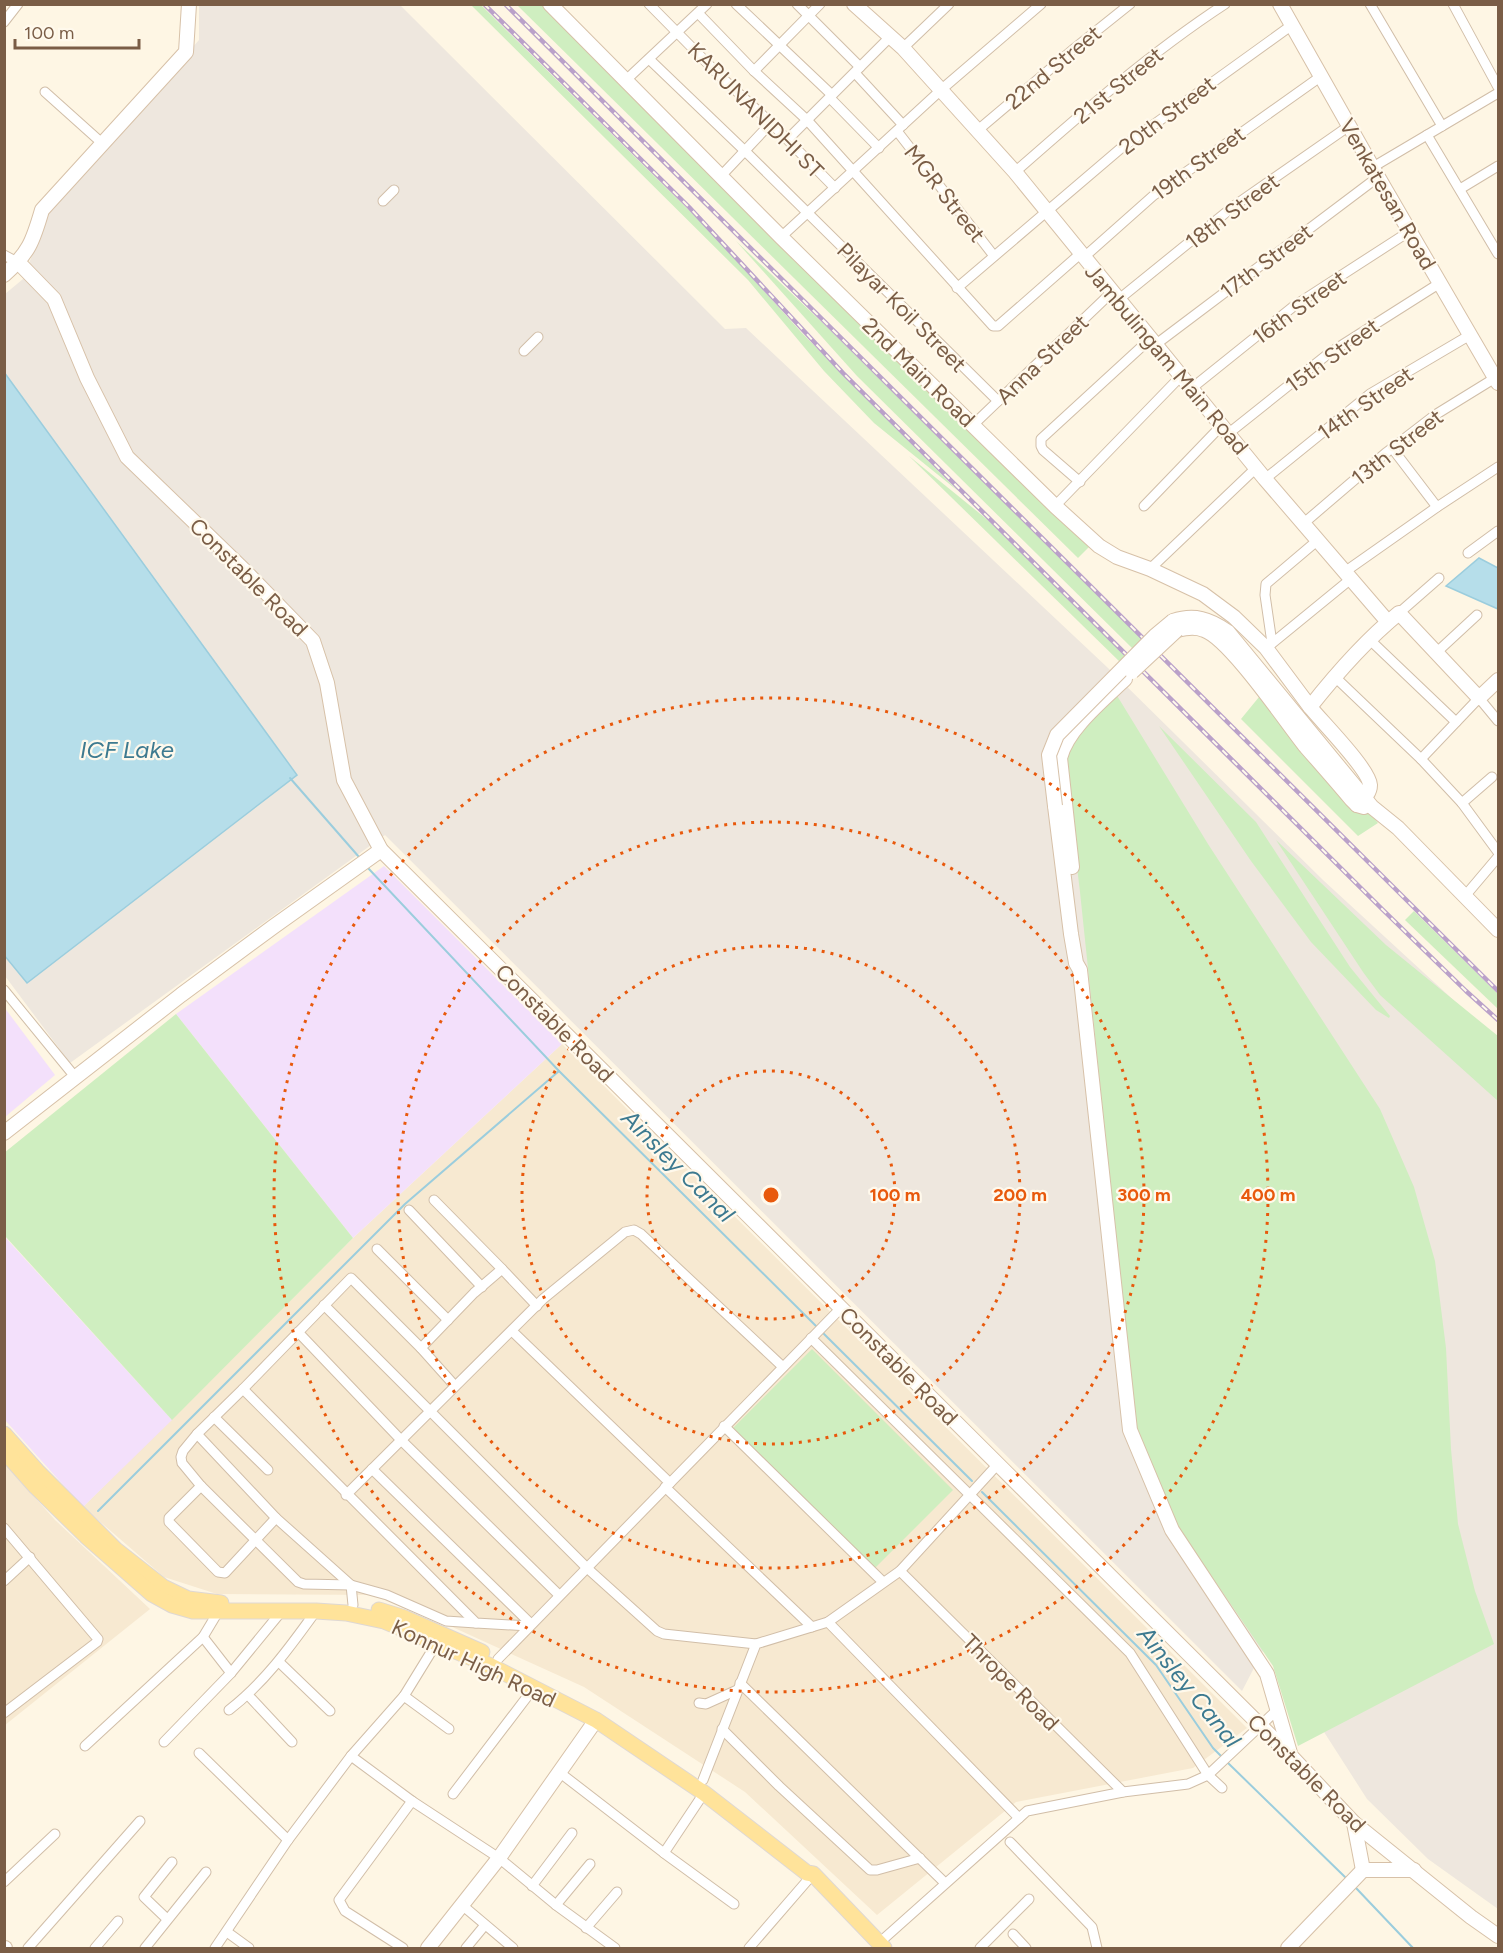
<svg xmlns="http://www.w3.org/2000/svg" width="1503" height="1953" font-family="Figtree,sans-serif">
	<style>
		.residential { fill: #f7e9d1 }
		.industrial { fill: #eee7de }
		.education { fill: #f3e0fb }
		.green { fill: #cfeec0 }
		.water { fill: #b6deea; stroke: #9bcddd; stroke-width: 1.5 }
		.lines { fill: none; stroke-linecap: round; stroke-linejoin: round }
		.stream { stroke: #9bcddd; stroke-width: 2 }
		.street-casing { stroke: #d1bea8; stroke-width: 11 }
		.secondary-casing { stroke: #d7c1a8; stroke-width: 16 }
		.primary-casing { stroke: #dfd8d3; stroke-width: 17 }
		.street { stroke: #fff; stroke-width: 9 }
		.secondary { stroke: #fff; stroke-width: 14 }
		.primary { stroke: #ffe39a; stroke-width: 15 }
		.rail-casing { stroke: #baa1c9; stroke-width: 4.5 }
		.rail { stroke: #fff9ec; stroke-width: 2; stroke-dasharray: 7; stroke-linecap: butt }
		.secondary-bridge-casing { stroke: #d7c1a8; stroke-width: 16; stroke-linecap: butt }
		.secondary-bridge { stroke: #fff; stroke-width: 14 }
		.ring { fill: none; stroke: #e8590c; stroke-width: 3; stroke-dasharray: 3 6 }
		.labels { text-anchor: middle; stroke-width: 4.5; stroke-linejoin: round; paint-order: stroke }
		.street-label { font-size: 22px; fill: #7a5d46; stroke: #fff9ec }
		.water-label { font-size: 24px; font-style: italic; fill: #3d7a90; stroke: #fff9ec }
		.centre { fill: #e8590c; stroke: #fff9ec; stroke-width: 3 }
		.ring-label { font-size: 18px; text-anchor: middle; font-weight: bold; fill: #e8590c; stroke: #fff9ec; stroke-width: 4.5; stroke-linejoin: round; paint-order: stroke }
	</style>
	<rect width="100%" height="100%" fill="#fef6e4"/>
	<g class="residential">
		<polygon points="562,1044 1247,1728 1193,1768 1016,1802 877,1915 745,1792 584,1687 382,1595 217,1594 164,1577 83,1507 353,1238"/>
		<polygon points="4,1463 55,1520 150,1609 5,1725"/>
	</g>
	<polygon class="industrial" points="199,5 400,5 725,329 746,328 1108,668 1323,880 1498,1041 1498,1909 1428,1859 1367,1799 1267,1643 1242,1691 385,835 70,1063 5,976 5,294 23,279 49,211 199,40"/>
	<g class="education">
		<polygon points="384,866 562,1044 353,1238 176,1014"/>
		<polygon points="4,1007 55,1075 5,1117 4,1117"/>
		<polygon points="4,1236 172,1420 83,1507 5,1420"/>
	</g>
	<g class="green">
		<polygon points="471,5 481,5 715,236 801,332 958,491 874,423 824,371 748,280"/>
		<polygon points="517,5 544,5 1092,544 1078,558"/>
		<polygon points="736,241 828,328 1143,639 1133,649 857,376"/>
		<polygon points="909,456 989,521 1128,658 1122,664"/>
		<polygon points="1116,694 1208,844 1380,1109 1414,1187 1435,1261 1446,1348 1451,1449 1458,1524 1475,1591 1494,1644 1298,1746 1273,1666 1178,1527 1136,1427 1080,892 1064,759 1082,729"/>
		<polygon points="1259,697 1354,809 1370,813 1378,823 1358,836 1241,719"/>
		<polygon points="1159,726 1256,822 1350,967 1390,1016 1389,1018 1376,1010 1311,942 1251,861"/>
		<polygon points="1276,840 1386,945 1498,1036 1498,1101 1380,995 1363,972"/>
		<polygon points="1414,911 1498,994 1498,1009 1405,920"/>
		<polygon points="176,1014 353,1238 172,1420 5,1236 4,1153"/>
		<polygon points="812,1349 953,1490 871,1572 730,1431"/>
	</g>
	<g class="water">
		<polygon points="4,372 297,775 27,983 4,955"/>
		<polygon points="1479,558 1498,568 1498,609 1446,586"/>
	</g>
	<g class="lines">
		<g class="stream">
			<polyline points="290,778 359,857"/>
			<polyline points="368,868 559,1071 817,1327"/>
			<polyline points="821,1331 972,1481"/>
			<polyline points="982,1492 1156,1665 1213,1748 1223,1758"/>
			<polyline points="98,1511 405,1204 559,1071"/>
			<polyline points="1227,1762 1345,1877"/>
			<polyline points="1356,1888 1413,1948"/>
		</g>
		<defs>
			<g id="street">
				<polyline points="649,4 719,75 771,123 835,188"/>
				<polyline points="736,4 832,95"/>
				<polyline points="797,4 860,67"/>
				<polyline points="1370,4 1442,126"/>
				<polyline points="1453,4 1498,87"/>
				<polyline points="698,13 754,71 807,120 993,326 998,326 1080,254"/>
				<polyline points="4,22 18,4"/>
				<polyline points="903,48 949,4"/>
				<polyline points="649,59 746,152 998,401"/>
				<polyline points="754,71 820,4"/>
				<polyline points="855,73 903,125"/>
				<polyline points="625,81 707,4"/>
				<polyline points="45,92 103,144"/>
				<polyline points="830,98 879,148"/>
				<polyline points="978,130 1075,48 1130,4"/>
				<polyline points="897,131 994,256"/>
				<polyline points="1427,135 1498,254"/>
				<polyline points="788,139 891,36"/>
				<polyline points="1373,167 1498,93"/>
				<path d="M1015,172C1082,113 1150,53 1225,4"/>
				<polyline points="721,176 771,123"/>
				<polyline points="1460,189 1498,166"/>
				<polyline points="383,201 394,190"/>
				<polyline points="781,237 942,89 1041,4"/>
				<polyline points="4,255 19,263"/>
				<polyline points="1083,258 1154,195 1320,77"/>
				<polyline points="957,288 1120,149 1292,25"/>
				<polyline points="1118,300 1234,206 1349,126"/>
				<polyline points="1155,345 1378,177"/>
				<polyline points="524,351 538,337"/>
				<polyline points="1192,388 1294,306 1410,231"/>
				<polyline points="973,425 1112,292"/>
				<polyline points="1229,433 1328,354 1440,283"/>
				<polyline points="1392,448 1437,507"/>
				<polyline points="1265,479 1370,394 1470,335"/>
				<polyline points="1080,482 1043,450 1041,446 1041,439 1150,339"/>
				<polyline points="1055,506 1182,375"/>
				<polyline points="1144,506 1222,425"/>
				<polyline points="1304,523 1387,452 1435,415 1495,378"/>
				<polyline points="1468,553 1498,531"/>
				<polyline points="1150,569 1256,468"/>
				<polyline points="1346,571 1437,507 1498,467"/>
				<polyline points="1399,613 1439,578"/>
				<polyline points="1370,640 1456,722"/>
				<polyline points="1272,643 1265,595 1266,584 1318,540"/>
				<polyline points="1270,645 1352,578"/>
				<polyline points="1437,652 1477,615"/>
				<polyline points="1335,677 1421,759 1462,803 1498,852"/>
				<polyline points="1421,759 1479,698 1498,721"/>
				<polyline points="1462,803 1492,777"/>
				<polyline points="1465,896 1498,857"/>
				<polyline points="4,990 76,1078"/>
				<polyline points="434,1200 502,1269"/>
				<polyline points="409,1210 482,1287"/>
				<polyline points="377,1249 448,1320"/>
				<polyline points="324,1305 587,1568 657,1631 664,1634 756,1644"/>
				<polyline points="512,1331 670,1483"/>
				<polyline points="298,1332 401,1440 559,1595"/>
				<polyline points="811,1338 1130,1653 1208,1775 1222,1788"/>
				<polyline points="421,1348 474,1293 502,1269 537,1306"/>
				<polyline points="243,1389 351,1278 421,1348 455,1386"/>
				<polyline points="214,1417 268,1470"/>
				<polyline points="724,1426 883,1582"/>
				<polyline points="197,1434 183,1451 181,1457 182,1463 201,1486 298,1582 304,1584 351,1585 387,1595 446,1621 476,1623"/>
				<polyline points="372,1469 531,1624"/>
				<polyline points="201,1486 169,1518 169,1522 218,1572 225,1573 276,1518"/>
				<polyline points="665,1487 812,1627"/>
				<polyline points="346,1495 543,1299 625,1232 634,1230 641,1234 783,1367"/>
				<polyline points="4,1528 98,1639 97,1642 4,1713"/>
				<polyline points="900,1571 1123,1792"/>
				<polyline points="4,1581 30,1557"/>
				<polyline points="353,1605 351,1585 276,1518 197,1434 243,1389 476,1623 529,1626"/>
				<polyline points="828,1622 1019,1818"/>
				<polyline points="203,1637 231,1673"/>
				<polyline points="498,1659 841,1308"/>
				<polyline points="279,1662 330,1711"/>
				<polyline points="740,1683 945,1883"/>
				<polyline points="248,1695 292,1742"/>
				<polyline points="404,1696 449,1729"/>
				<polyline points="699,1703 706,1704 737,1690"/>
				<path d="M229,1710C265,1682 290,1647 316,1611"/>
				<polyline points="722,1729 779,1786 870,1870 877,1870 920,1858"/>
				<polyline points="164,1742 231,1673 281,1612"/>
				<polyline points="85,1746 203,1637 218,1612"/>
				<polyline points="199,1753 288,1840"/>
				<polyline points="351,1756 412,1801 499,1858 556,1905 615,1948"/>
				<polyline points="559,1772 664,1853 734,1904"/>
				<polyline points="703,1780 756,1644 828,1622 900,1571 998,1464"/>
				<polyline points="453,1794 533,1689"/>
				<polyline points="1010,1842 1092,1927 1097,1948"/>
				<polyline points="664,1853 704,1793"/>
				<polyline points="4,1882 55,1834"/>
				<polyline points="532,1886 572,1833"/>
				<polyline points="462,1905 513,1948"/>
				<polyline points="556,1905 590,1864"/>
				<polyline points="167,1919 144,1897 172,1862"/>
				<polyline points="586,1928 617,1892"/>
				<polyline points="227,1932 249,1948"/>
				<polyline points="1013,1934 1026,1948"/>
				<polyline points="879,1943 1027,1811 1123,1792 1188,1784 1208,1775 1277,1710"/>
				<polyline points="28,1948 140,1821"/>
				<polyline points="95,1948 118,1921"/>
				<polyline points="145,1948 206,1872"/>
				<polyline points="215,1948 288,1840 351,1756 404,1696 436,1644"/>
				<polyline points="403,1948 345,1911 339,1900 412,1801"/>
				<polyline points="466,1948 485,1925"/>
				<polyline points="749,1948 813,1874"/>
				<polyline points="980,1948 1029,1899"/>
			</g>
			<g id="secondary">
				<polyline points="550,4 781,237 1055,506 1099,546 1117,557 1150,569 1203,594 1234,617 1266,648 1310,707"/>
				<polyline points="854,4 903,48 1015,172 1265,479 1388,622"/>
				<polyline points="1280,4 1378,177 1498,383"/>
				<polyline points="19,263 54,299 87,378 127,457 243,569 313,641 327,683 344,780 381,850 1290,1755 1354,1823 1471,1917 1498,1936"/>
				<path d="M4,275C29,253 33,241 42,210L186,52L189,4"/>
				<path d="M1173,621C1194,614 1210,619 1228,632L1372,807L1398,828L1498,930"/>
				<path d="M1177,630C1185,628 1195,626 1204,630C1230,639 1286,722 1306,747C1321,764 1336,781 1351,799L1357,805L1364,807"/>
				<path d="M1357,805C1363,799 1370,794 1370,785C1369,769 1322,722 1310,707C1336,674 1366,640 1399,613L1479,698L1498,680"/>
				<polyline points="1055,806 1071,934 1076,963 1080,970 1130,1430 1172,1530 1267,1674 1290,1753"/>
				<path d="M1072,867L1060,758C1067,729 1103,700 1125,679"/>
				<polyline points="4,1133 181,995 273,927 381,850"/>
				<polyline points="1354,1823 1363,1870"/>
				<polyline points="4,1948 5,1948"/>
				<polyline points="428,1948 499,1858 596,1720"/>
				<polyline points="1288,1948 1363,1870 1414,1870"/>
			</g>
			<g id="primary">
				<polyline points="4,1434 37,1471 116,1550 163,1587 188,1599 221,1603"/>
				<polyline points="4,1451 36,1487 86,1536 152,1594 172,1605 193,1611 316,1611 346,1613 384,1621 491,1666 596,1720 704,1793 807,1873 813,1874 884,1948"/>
				<polyline points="379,1610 405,1618 482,1652"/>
			</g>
		</defs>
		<use href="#street" class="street-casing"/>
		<use href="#secondary" class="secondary-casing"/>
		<use href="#primary" class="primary-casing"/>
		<use href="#street" class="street"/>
		<use href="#secondary" class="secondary"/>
		<use href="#primary" class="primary"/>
		<defs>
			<g id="rail">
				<polyline points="484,4 689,207 843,373 1382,909 1466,991 1498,1020"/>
				<polyline points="505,4 1498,991"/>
			</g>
		</defs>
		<use href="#rail" class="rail-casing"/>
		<use href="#rail" class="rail"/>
		<defs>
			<g id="secondary-bridge">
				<polyline points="1132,672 1177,630"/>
				<polyline points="1055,806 1049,755 1057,735 1155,636 1173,621"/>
			</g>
		</defs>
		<use href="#secondary-bridge" class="secondary-bridge-casing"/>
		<use href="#secondary-bridge" class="secondary-bridge"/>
	</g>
	<g class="ring">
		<circle cx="771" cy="1195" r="124"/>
		<circle cx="771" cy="1195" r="249"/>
		<circle cx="771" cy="1195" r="373"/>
		<circle cx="771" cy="1195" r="497"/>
	</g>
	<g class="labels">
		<g class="street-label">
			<text transform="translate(1053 67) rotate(-40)" y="8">22nd Street</text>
			<text transform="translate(1118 85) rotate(-39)" y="8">21st Street</text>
			<text transform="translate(756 110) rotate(45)" y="8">KARUNANIDHI ST</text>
			<text transform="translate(1167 115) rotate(-37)" y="8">20th Street</text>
			<text transform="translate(1198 163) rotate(-36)" y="8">19th Street</text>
			<text transform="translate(945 193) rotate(52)" y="8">MGR Street</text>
			<text transform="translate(1388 194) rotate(60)" y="8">Venkatesan Road</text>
			<text transform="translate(1232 211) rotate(-37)" y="8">18th Street</text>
			<text transform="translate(1266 261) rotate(-37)" y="8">17th Street</text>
			<text transform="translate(902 307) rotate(45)" y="8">Pilayar Koil Street</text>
			<text transform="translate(1299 307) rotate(-36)" y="8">16th Street</text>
			<text transform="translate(1332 355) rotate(-36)" y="8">15th Street</text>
			<text transform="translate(1042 359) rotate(-44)" y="8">Anna Street</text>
			<text transform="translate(1167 359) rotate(50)" y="8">Jambulingam Main Road</text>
			<text transform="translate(919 372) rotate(44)" y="8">2nd Main Road</text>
			<text transform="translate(1365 403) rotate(-35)" y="8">14th Street</text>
			<text transform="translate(1397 447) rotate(-38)" y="8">13th Street</text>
			<text transform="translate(249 577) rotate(45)" y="8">Constable Road</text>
			<text transform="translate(555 1023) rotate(45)" y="8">Constable Road</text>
			<text transform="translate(899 1366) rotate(45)" y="8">Constable Road</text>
			<text transform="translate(474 1663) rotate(25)" y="8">Konnur High Road</text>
			<text transform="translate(1011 1682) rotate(45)" y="8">Thrope Road</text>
			<text transform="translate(1307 1773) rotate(45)" y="8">Constable Road</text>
		</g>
		<g class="water-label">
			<text x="127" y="758">ICF Lake</text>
			<text transform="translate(678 1166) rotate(45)" y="8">Ainsley Canal</text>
			<text transform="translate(1189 1687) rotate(51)" y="8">Ainsley Canal</text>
		</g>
	</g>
	<circle cx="771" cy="1195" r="9" class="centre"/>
	<g class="ring-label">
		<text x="895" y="1201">100 m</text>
		<text x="1020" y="1201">200 m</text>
		<text x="1144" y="1201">300 m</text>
		<text x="1268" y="1201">400 m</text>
	</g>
	<rect width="1503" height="1953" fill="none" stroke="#7a5d46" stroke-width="12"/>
	<path d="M15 39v9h124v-9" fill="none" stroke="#7a5d46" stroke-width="3"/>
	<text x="24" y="39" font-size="18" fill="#7a5d46" stroke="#fff9ec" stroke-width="4.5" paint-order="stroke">100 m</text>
</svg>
